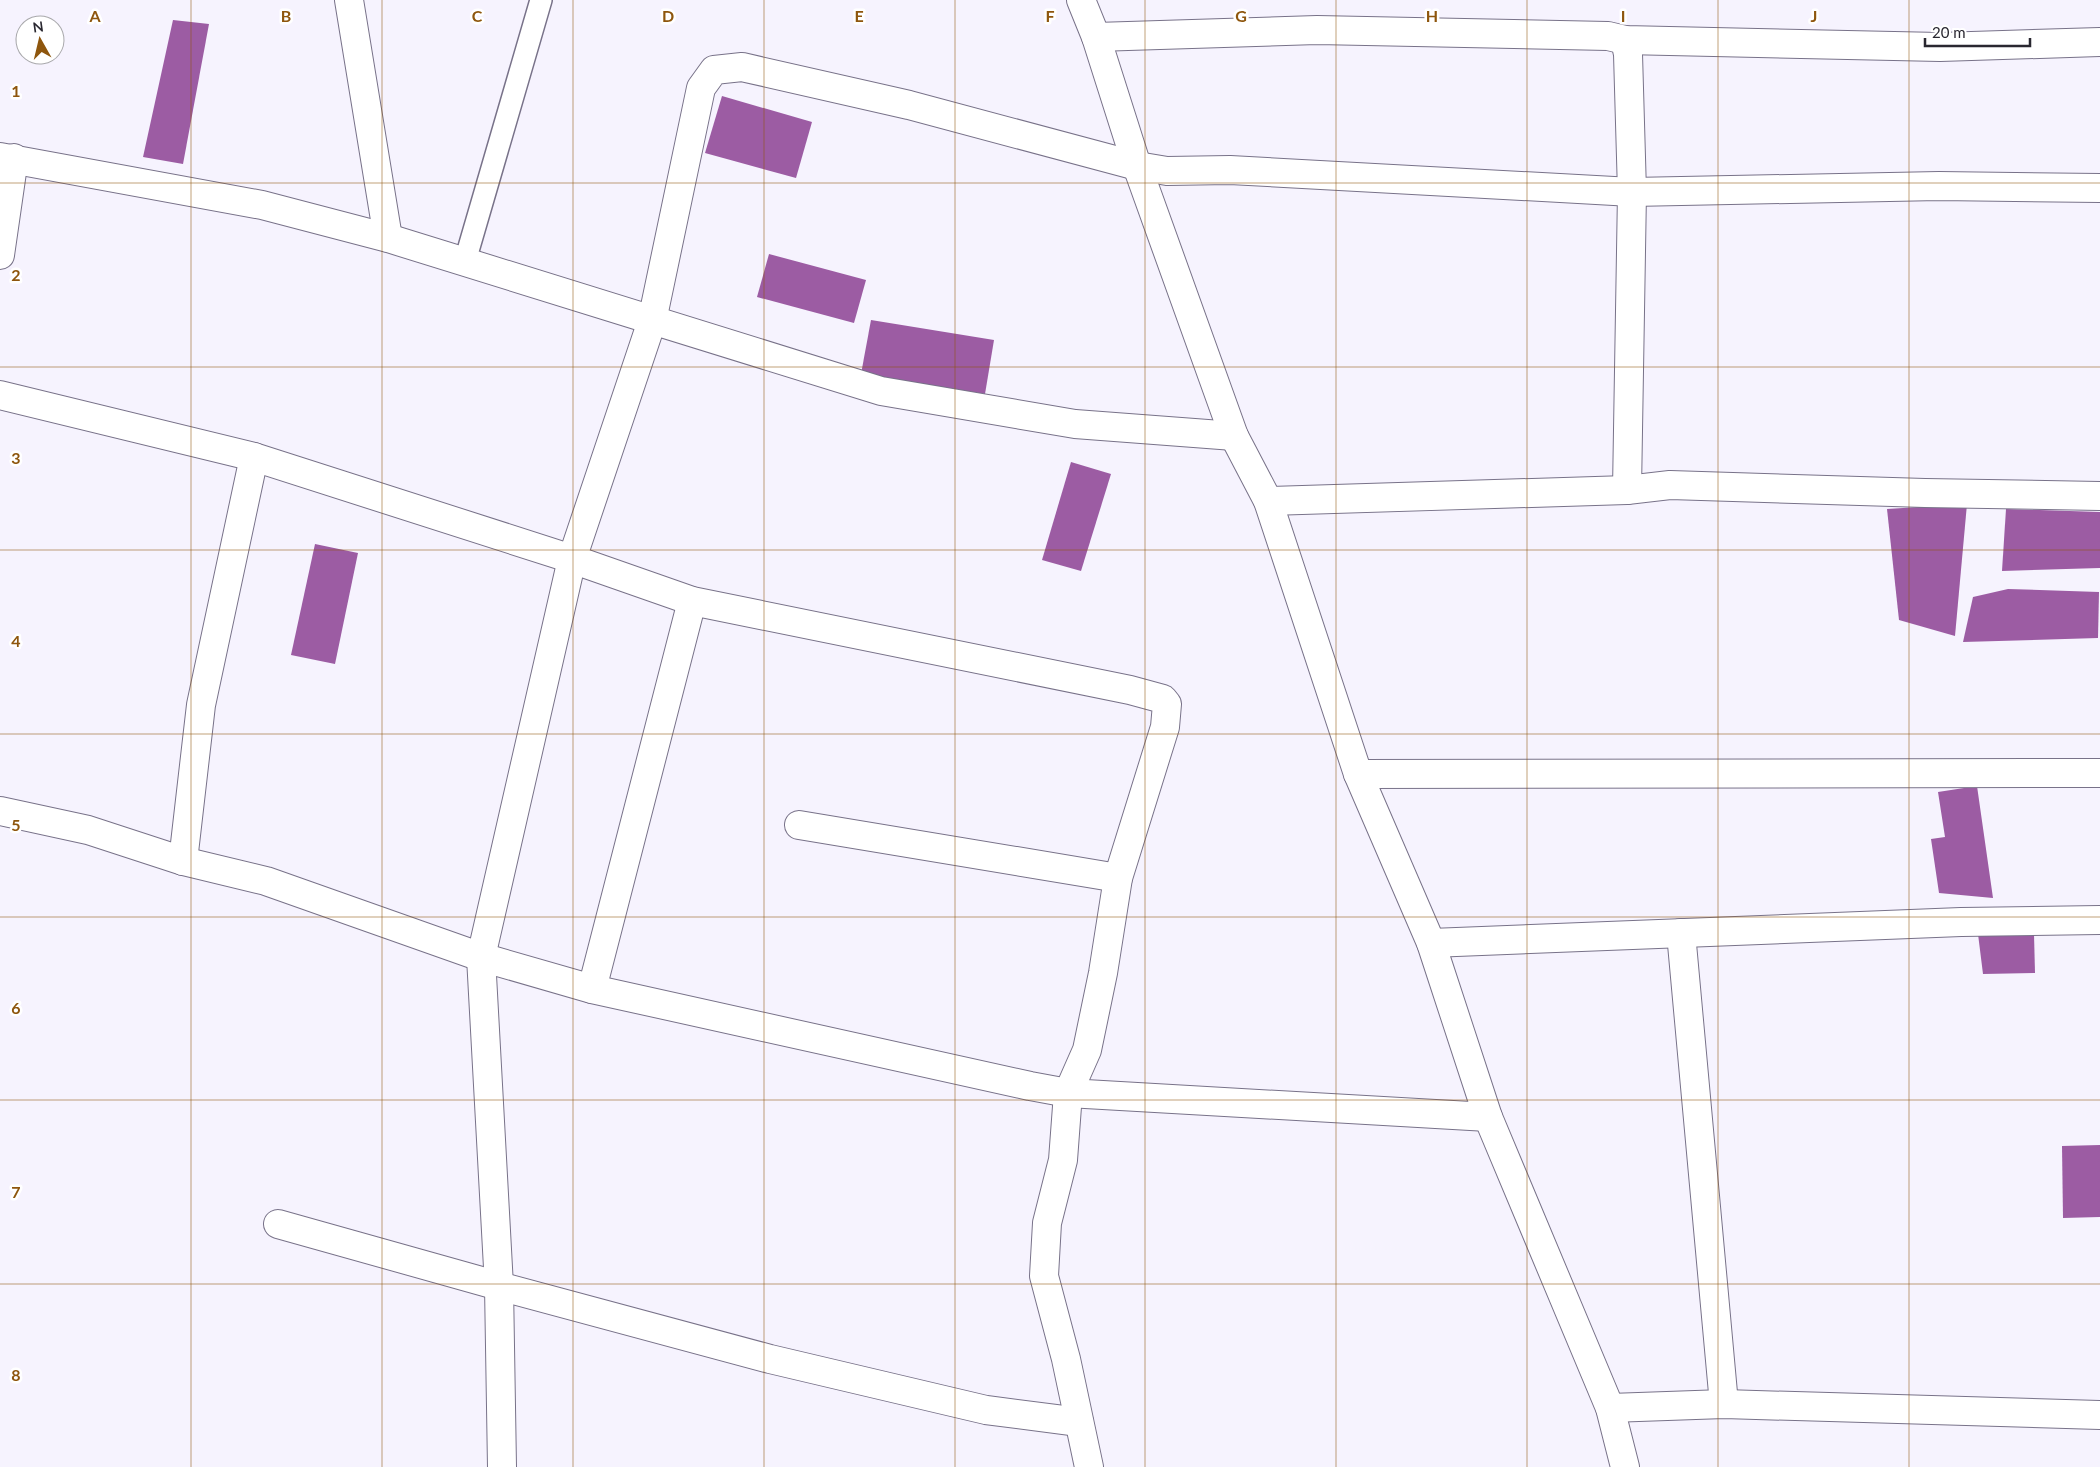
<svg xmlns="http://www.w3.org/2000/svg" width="2100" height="1467" font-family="Lato,sans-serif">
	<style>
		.building { fill: #9c5ca3 }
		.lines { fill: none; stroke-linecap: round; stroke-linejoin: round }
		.lane-casing { stroke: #787289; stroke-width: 24 }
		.street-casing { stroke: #787289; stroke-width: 30 }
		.lane { stroke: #fff; stroke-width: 21 }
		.street { stroke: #fff; stroke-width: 28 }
		.grid { fill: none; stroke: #8e560d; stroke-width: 1; stroke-opacity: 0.55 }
		.grid-label { font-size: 16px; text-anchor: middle; font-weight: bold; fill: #8e560d; stroke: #fff; stroke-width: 5; stroke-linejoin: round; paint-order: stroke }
	</style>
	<rect width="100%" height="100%" fill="#f6f3fe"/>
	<g class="building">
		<polygon points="173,20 209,24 183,164 143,157"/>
		<polygon points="722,96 812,122 796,178 705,153"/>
		<polygon points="769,254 866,280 854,323 757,297"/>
		<polygon points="871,320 994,340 985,394 861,374"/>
		<polygon points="1071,462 1111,474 1081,571 1042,560"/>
		<polygon points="1967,504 1955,636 1899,620 1887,509"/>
		<polygon points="2006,509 2100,512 2100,568 2002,571"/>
		<polygon points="315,544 358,553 335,664 291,655"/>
		<polygon points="2008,589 2099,592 2098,638 1963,642 1973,597"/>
		<polygon points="1977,786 1993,898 1939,893 1931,839 1945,837 1938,792"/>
		<polygon points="1978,934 2034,934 2035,973 1983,974"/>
		<polygon points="2100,1145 2100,1217 2063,1218 2062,1146"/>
	</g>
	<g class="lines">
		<defs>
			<polyline id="lane" points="465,261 541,0"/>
			<g id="street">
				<polyline points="349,0 388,238"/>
				<polyline points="1081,0 1096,37 1137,166 1234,436 1268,501 1358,774 1431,943 1488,1117 1610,1408 1625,1467"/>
				<polyline points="1096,37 1317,30 1608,36 1625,40 1940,47 2100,42"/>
				<polyline points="1625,40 1628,54 1632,192 1627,490"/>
				<polyline points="0,157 262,205 388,238 881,391 1075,424 1234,436"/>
				<polyline points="0,255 14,158"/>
				<polyline points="0,395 254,457 572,559 692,601 1130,690 1163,699 1167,704 1165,727 1118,878 1103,973 1087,1050 1068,1093 1063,1160 1047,1223 1044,1276 1066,1359 1089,1467"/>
				<polyline points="1268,501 1627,490 1670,485 1925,493 2100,496"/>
				<polyline points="1358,774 2100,773"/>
				<polyline points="0,811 88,830 183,861 266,881 481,957 592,989 1030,1086 1068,1093 1488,1117"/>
				<polyline points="799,825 1118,878"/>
				<polyline points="183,861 201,705 254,457"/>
				<polyline points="1681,933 1724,1404"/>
				<polyline points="1431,943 1961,922 2100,920"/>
				<polyline points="592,989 692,601"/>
				<polyline points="278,1224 499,1286 770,1359 986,1410 1079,1422"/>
				<polyline points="1610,1408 1724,1404 2100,1415"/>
				<polyline points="502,1467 499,1286 481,957 572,559 652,321 701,88 714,70 742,67 909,105 1137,166 1167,171 1230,170 1632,192 1939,186 2100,188"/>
			</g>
		</defs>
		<use href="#lane" class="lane-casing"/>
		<use href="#street" class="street-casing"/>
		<use href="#lane" class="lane"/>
		<use href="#street" class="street"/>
	</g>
	<path class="grid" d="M191,0V1467M382,0V1467M573,0V1467M764,0V1467M955,0V1467M1145,0V1467M1336,0V1467M1527,0V1467M1718,0V1467M1909,0V1467M0,183H2100M0,367H2100M0,550H2100M0,734H2100M0,917H2100M0,1100H2100M0,1284H2100"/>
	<g class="grid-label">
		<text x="95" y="22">A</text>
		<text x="286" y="22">B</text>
		<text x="477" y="22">C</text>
		<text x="668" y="22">D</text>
		<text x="859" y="22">E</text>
		<text x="1050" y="22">F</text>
		<text x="1241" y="22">G</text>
		<text x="1432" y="22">H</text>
		<text x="1623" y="22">I</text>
		<text x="1814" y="22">J</text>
		<text x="16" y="97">1</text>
		<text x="16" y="281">2</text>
		<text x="16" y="464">3</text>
		<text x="16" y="647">4</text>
		<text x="16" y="831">5</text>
		<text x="16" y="1014">6</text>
		<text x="16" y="1198">7</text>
		<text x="16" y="1381">8</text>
	</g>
	<g transform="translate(40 40) rotate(352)"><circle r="24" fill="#ffffff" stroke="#a9a9ac"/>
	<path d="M0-4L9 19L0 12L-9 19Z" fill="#8e560d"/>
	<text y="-8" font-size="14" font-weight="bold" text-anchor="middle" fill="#292730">N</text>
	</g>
	<path d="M1925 38v8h105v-8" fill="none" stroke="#292730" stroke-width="2.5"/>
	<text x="1932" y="38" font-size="15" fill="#292730" stroke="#ffffff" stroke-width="4" paint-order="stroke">20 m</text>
</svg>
